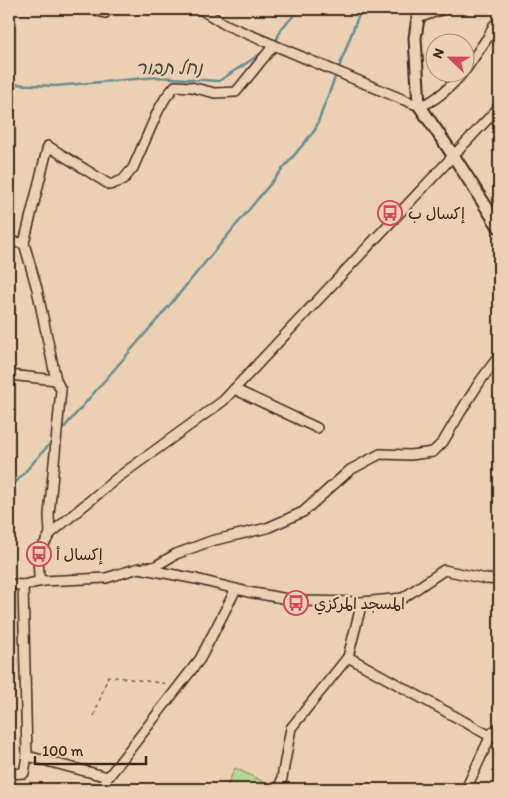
<svg xmlns="http://www.w3.org/2000/svg" width="508" height="798" font-family="Itim,'Playpen Sans Arabic','Playpen Sans Hebrew',sans-serif">
	<style>
		.garden { fill: #b5d791; stroke: #788058 }
		.lines { fill: none; stroke-linecap: round; stroke-linejoin: round }
		.stream { stroke: #668d93; stroke-width: 2.5 }
		.street-casing { stroke: #3b2a1e; stroke-width: 12 }
		.secondary-casing { stroke: #3b2a1e; stroke-width: 15 }
		.path { stroke: #3b2a1e; stroke-width: 1; stroke-dasharray: 4 4; stroke-linecap: butt }
		.street { stroke: #ecd0b3; stroke-width: 9 }
		.secondary { stroke: #ecd0b3; stroke-width: 11 }
		.labels { text-anchor: middle; stroke-width: 5; stroke-linejoin: round; paint-order: stroke }
		.poi-label { font-size: 16px; fill: #3b2a1e; stroke: #ecd0b3; text-anchor: start }
		.water-label { font-size: 18px; font-style: italic; fill: #46433b; stroke: #ecd0b3 }
	</style>
	<rect width="100%" height="100%" fill="#ecd0b3"/>
	<filter id="ink" filterUnits="userSpaceOnUse"><feTurbulence type="fractalNoise" baseFrequency=".02" numOctaves="2"/><feDisplacementMap in="SourceGraphic" scale="10" xChannelSelector="R" yChannelSelector="G"/><feConvolveMatrix kernelMatrix="1 2 1 2 8 2 1 2 1" color-interpolation-filters="sRGB"/></filter>
	<g filter="url(#ink)">
		<polygon class="garden" points="235,768 264,782 261,789 229,789 226,788"/>
		<g class="lines">
			<g class="stream">
				<polyline points="275,43 282,28 300,9"/>
				<polyline points="9,84 55,86 158,77 219,81 265,51"/>
				<polyline points="61,431 169,306 315,130 361,9"/>
				<polyline points="9,490 54,439"/>
				<polyline points="363,786 366,789"/>
			</g>
			<defs>
				<g id="street">
					<polyline points="90,9 105,13 107,9"/>
					<path d="M200,9L224,24L404,100C408,101 414,105 419,105C431,106 456,82 463,72"/>
					<polyline points="418,18 443,9"/>
					<polyline points="466,69 488,37 494,25"/>
					<polyline points="9,242 24,243"/>
					<polyline points="9,375 56,380"/>
					<polyline points="234,389 317,428"/>
					<polyline points="50,534 49,515 61,390 56,380 37,289 24,243 48,146 110,185 123,180 133,168 158,111 166,97 175,86 191,87 215,93 236,92 274,45"/>
					<polyline points="146,567 154,567 176,554 211,541 267,528 303,512 350,470 380,454 410,455 433,452 443,442 463,408 481,380 499,356"/>
					<polyline points="43,581 39,577 38,555 50,534 117,478 223,401 499,107"/>
					<polyline points="9,584 23,585 43,581 106,578 139,568 196,579 248,592 299,601 362,602 403,598 444,570 486,579 499,580"/>
					<polyline points="348,657 490,736"/>
					<polyline points="27,756 108,777"/>
					<polyline points="9,774 24,773 27,756 23,585"/>
					<polyline points="99,789 200,659 236,589"/>
					<polyline points="280,789 291,728 348,657 362,602"/>
					<polyline points="466,789 492,733 499,727"/>
				</g>
				<polyline id="secondary" points="417,9 418,18 415,38 419,105 453,155 499,227"/>
			</defs>
			<use href="#street" class="street-casing"/>
			<use href="#secondary" class="secondary-casing"/>
			<polyline class="path" points="94,716 108,676 169,684"/>
			<use href="#street" class="street"/>
			<use href="#secondary" class="secondary"/>
		</g>
	</g>
	<defs>
		<symbol id="bus-ring" viewBox="-11 -11 22 22"><circle r="9.5" fill="#ecd0b3" stroke="#d1495b" stroke-width="1.5"/><path d="M-5-6H5V4H4V6H2V4H-2V6H-4V4H-5ZM-3.5-4V0h7V-4ZM-3.5 1.2v1.5H-2V1.2ZM2 1.2v1.5H3.5V1.2Z" fill="#d1495b"/></symbol>
	</defs>
	<g fill-rule="evenodd">
		<use href="#bus-ring" x="376" y="199" width="28" height="28"/>
		<use href="#bus-ring" x="25" y="540" width="28" height="28"/>
		<use href="#bus-ring" x="282" y="589" width="28" height="28"/>
	</g>
	<g class="labels">
		<g class="poi-label">
			<text x="408" y="219">إكسال ب</text>
			<text x="56" y="560">إكسال أ</text>
			<text x="314" y="609">المسجد المركزي</text>
		</g>
		<g class="water-label">
			<text x="169" y="74">נחל תבור</text>
		</g>
	</g>
	<rect width="508" height="798" fill="none" stroke="#ecd0b3" stroke-width="30"/>
	<rect x="15" y="15" width="478" height="768" fill="none" stroke="#3b2a1e" stroke-width="2" filter="url(#ink)"/>
	<g transform="translate(450 58) rotate(292)"><circle r="24" fill="#ecd0b3" stroke="#a58e77"/>
	<path d="M0-4L9 19L0 12L-9 19Z" fill="#d1495b"/>
	<text y="-8" font-size="14" font-weight="bold" text-anchor="middle" fill="#3b2a1e">N</text>
	</g>
	<path d="M35 756v8h111v-8" fill="none" stroke="#3b2a1e" stroke-width="2.5"/>
	<text x="42" y="756" font-size="15" fill="#3b2a1e" stroke="#ecd0b3" stroke-width="4" paint-order="stroke">100 m</text>
</svg>
